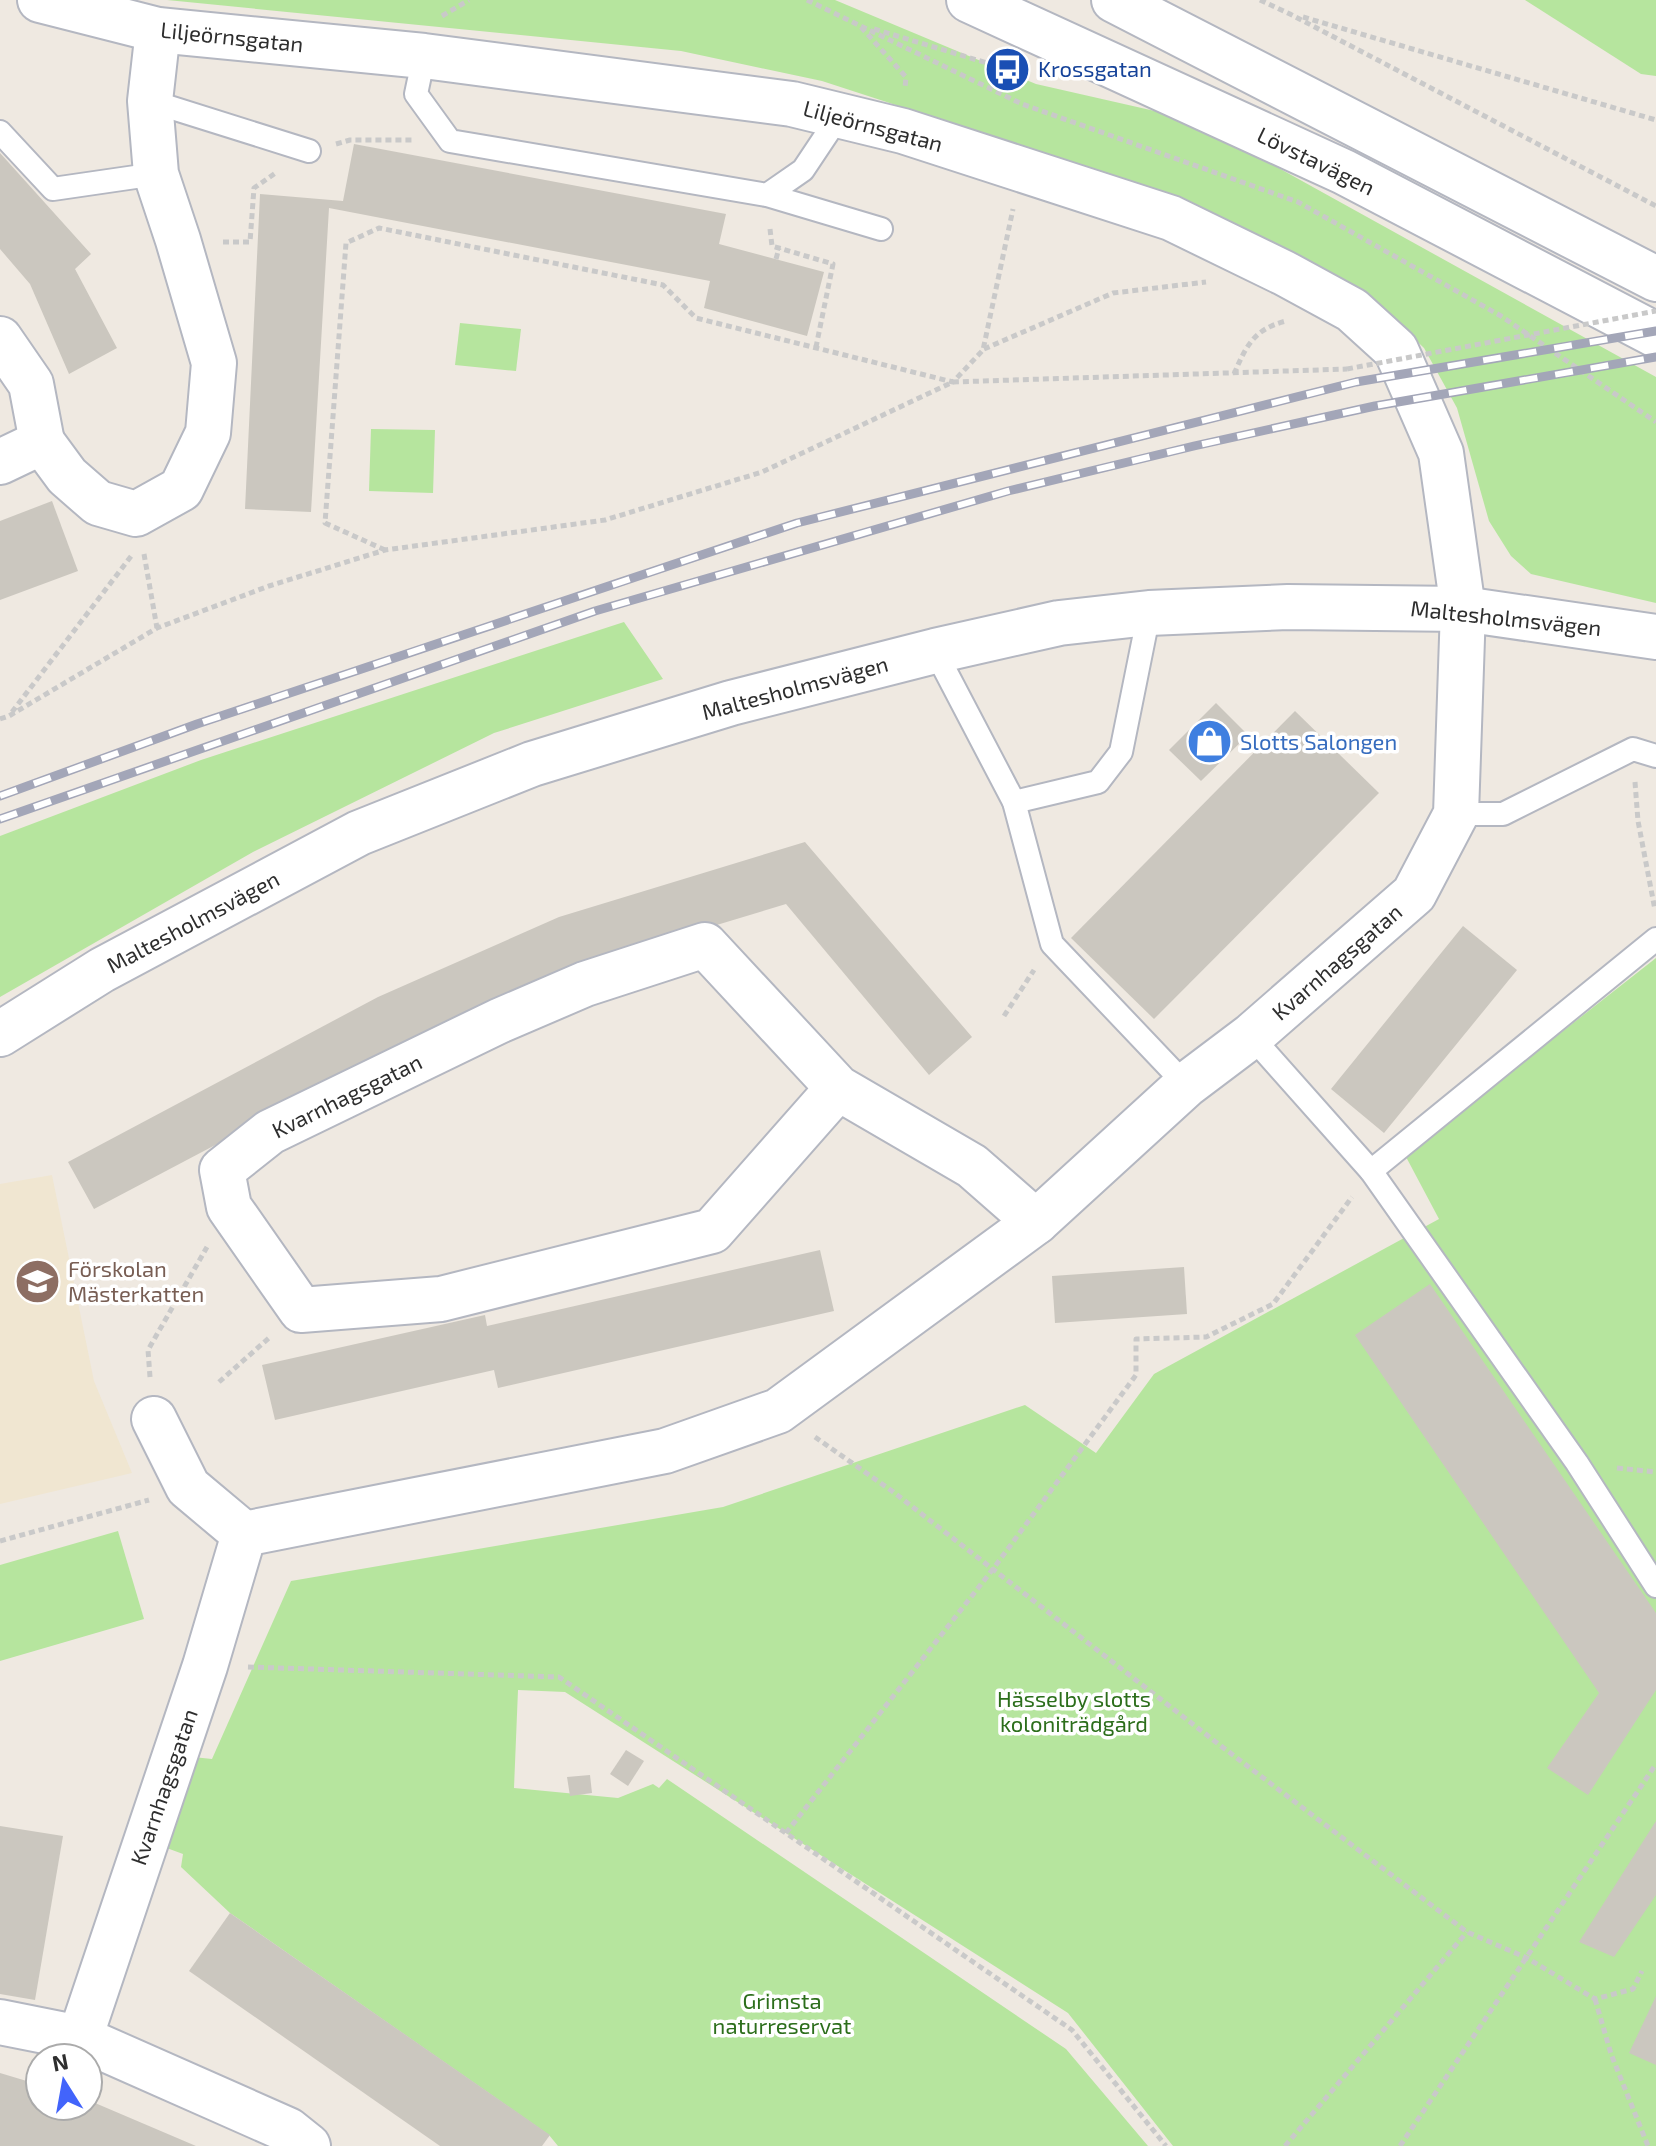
<svg xmlns="http://www.w3.org/2000/svg" width="1656" height="2146" font-family="'Exo 2',sans-serif">
	<style>
		.education { fill: #f0e6d1 }
		.green { fill: #b6e59e }
		.building { fill: #cbc7bf }
		.lines { fill: none; stroke-linecap: round; stroke-linejoin: round }
		.service-casing { stroke: #b4b7c1; stroke-width: 26 }
		.minor-casing { stroke: #b4b7c1; stroke-width: 48 }
		.tertiary-casing { stroke: #b4b7c1; stroke-width: 48 }
		.path { stroke: #c9c9c9; stroke-width: 5; stroke-dasharray: 6 4; stroke-linecap: butt }
		.service { stroke: #fff; stroke-width: 22 }
		.minor { stroke: #fff; stroke-width: 44 }
		.tertiary { stroke: #fff; stroke-width: 44 }
		.rail-casing { stroke: #a3a6b8; stroke-width: 9 }
		.rail { stroke: #fff; stroke-width: 6; stroke-dasharray: 18; stroke-linecap: butt }
		.path-bridge { stroke: #c9c9c9; stroke-width: 5; stroke-dasharray: 6 4; stroke-linecap: butt }
		.labels { text-anchor: middle; stroke-width: 7; stroke-linejoin: round; paint-order: stroke }
		.street-label { font-size: 22px; fill: #2e2e2e; stroke: #fff }
		.transit-label { font-size: 22px; fill: #164399; stroke: #fff; text-anchor: start }
		.shop-label { font-size: 22px; fill: #366cbe; stroke: #fff; text-anchor: start }
		.education-label { font-size: 22px; fill: #785e54; stroke: #fff; text-anchor: start }
		.park-label { font-size: 22px; fill: #2c6e1b; stroke: #fff }
	</style>
	<rect width="100%" height="100%" fill="#efe9e1"/>
	<polygon class="education" points="52,1175 94,1381 132,1473 0,1504 0,1184"/>
	<g class="green">
		<polygon points="167,0 835,0 1036,84 1190,119 1656,377 1656,603 1531,574 1511,556 1489,521 1457,408 1424,348 1365,291 1185,199 822,81 681,51"/>
		<polygon points="1525,0 1656,0 1656,76 1641,74"/>
		<polygon points="460,323 521,329 516,371 455,365"/>
		<polygon points="371,429 435,430 433,493 369,491"/>
		<polygon points="624,622 663,679 494,733 253,852 0,997 0,836 201,760"/>
		<polygon points="1656,958 1656,2146 1173,2146 1068,2013 565,1692 518,1690 514,1788 618,1798 653,1784 659,1788 667,1779 1066,2049 1148,2146 558,2146 549,2135 230,1913 181,1867 183,1854 164,1847 193,1757 212,1759 291,1581 723,1507 1025,1405 1096,1453 1154,1374 1439,1219 1405,1155"/>
		<polygon points="118,1531 144,1619 0,1661 0,1565"/>
	</g>
	<g class="building">
		<polygon points="354,144 726,214 719,244 824,272 807,336 704,308 710,281 329,208 311,512 245,509 260,194 343,201"/>
		<polygon points="0,153 91,254 75,269 117,348 69,374 30,284 0,249"/>
		<polygon points="52,501 78,571 0,600 0,521"/>
		<polygon points="1216,703 1248,735 1201,781 1169,750"/>
		<polygon points="1295,711 1379,793 1154,1019 1071,938"/>
		<polygon points="805,842 972,1037 929,1075 786,904 574,968 403,1046 94,1209 68,1162 378,997 559,917"/>
		<polygon points="1463,926 1517,970 1384,1133 1331,1089"/>
		<polygon points="820,1250 834,1311 498,1388 494,1370 275,1420 262,1365 485,1315 487,1326"/>
		<polygon points="1184,1267 1187,1314 1055,1323 1052,1276"/>
		<polygon points="1430,1284 1656,1613 1656,1690 1588,1795 1547,1768 1599,1693 1355,1335"/>
		<polygon points="626,1750 644,1761 628,1786 610,1774"/>
		<polygon points="590,1775 592,1793 570,1796 567,1777"/>
		<polygon points="1656,1821 1656,1895 1614,1957 1579,1942"/>
		<polygon points="0,1826 63,1836 35,2000 0,1994"/>
		<polygon points="230,1913 550,2135 542,2146 440,2146 189,1971"/>
		<polygon points="1656,1996 1656,2065 1629,2053"/>
		<polygon points="0,2073 40,2085 40,2106 88,2106 88,2100 196,2146 0,2146"/>
	</g>
	<g class="lines">
		<defs>
			<g id="service">
				<polyline points="424,56 416,94 450,141 767,195 881,229"/>
				<polyline points="150,101 309,151"/>
				<polyline points="0,132 53,189 156,174"/>
				<polyline points="767,195 803,170 839,116"/>
				<polyline points="935,651 1014,802 1052,944 1186,1085"/>
				<polyline points="1014,802 1098,782 1121,752 1149,613"/>
				<polyline points="1456,814 1503,814 1633,749 1656,756"/>
				<polyline points="1251,1036 1371,1171 1656,939"/>
				<polyline points="1371,1171 1577,1463 1656,1586"/>
			</g>
			<g id="minor">
				<polyline points="40,0 158,30 424,56 792,104 903,131 1171,218 1284,273 1352,310 1396,350 1441,453 1463,609 1456,814 1414,894 1251,1036 1186,1085 1036,1222 778,1411 665,1451 244,1534 205,1666 80,2038 288,2130 308,2146"/>
				<polyline points="0,339 31,384 42,442"/>
				<polyline points="0,462 42,442 67,476 98,503 136,514 181,489 208,433 214,363 178,240 156,174 150,101 158,30"/>
				<polyline points="0,1034 102,970 359,833 532,764 731,703 935,651 1059,623 1149,613 1288,607 1463,609 1656,637"/>
				<polyline points="838,1088 712,1231 441,1299 301,1310 229,1207 222,1170 270,1132 499,1021 585,984 705,945 838,1088 972,1166 1036,1222"/>
				<polyline points="154,1419 188,1487 244,1534"/>
				<polyline points="0,2022 80,2038"/>
			</g>
			<g id="tertiary">
				<polyline points="969,0 1344,172 1656,335"/>
				<polyline points="1114,0 1656,279"/>
			</g>
		</defs>
		<use href="#service" class="service-casing"/>
		<use href="#minor" class="minor-casing"/>
		<use href="#tertiary" class="tertiary-casing"/>
		<g class="path">
			<polyline points="807,0 1022,104 1298,202 1501,316 1656,422"/>
			<polyline points="1260,0 1290,14 1656,206"/>
			<polyline points="442,16 469,0"/>
			<polyline points="1303,17 1656,120"/>
			<polyline points="861,27 906,77 905,88"/>
			<polyline points="874,29 1007,69"/>
			<polyline points="336,144 350,140 413,140"/>
			<polyline points="770,229 772,246 833,264 816,347"/>
			<polyline points="223,242 250,242 254,188 277,172"/>
			<polyline points="776,259 779,248"/>
			<polyline points="984,349 1113,293 1206,282"/>
			<path d="M1234,374C1246,346 1254,329 1286,321"/>
			<polyline points="385,550 325,523 346,243 379,228 663,285 696,318 953,382 983,350 1013,209"/>
			<polyline points="144,554 157,628"/>
			<polyline points="12,712 132,555"/>
			<polyline points="0,719 9,716 157,628 269,586 385,550 605,520 762,472 953,382 1347,369"/>
			<polyline points="1635,782 1638,821 1655,910"/>
			<polyline points="1004,1016 1034,970"/>
			<polyline points="150,1377 148,1350 207,1247"/>
			<polyline points="219,1382 270,1337"/>
			<polyline points="815,1437 892,1491 1221,1746 1467,1932 1527,1958 1595,1999 1633,1989 1642,1971"/>
			<polyline points="1617,1468 1656,1472"/>
			<polyline points="0,1541 149,1500"/>
			<polyline points="248,1667 559,1677 1072,2030 1166,2146"/>
			<polyline points="786,1833 993,1569 1136,1375 1136,1339 1206,1337 1273,1304 1352,1197"/>
			<polyline points="1595,1999 1611,2054 1648,2146"/>
			<polyline points="1285,2146 1467,1932"/>
			<polyline points="1400,2146 1656,1764"/>
		</g>
		<use href="#service" class="service"/>
		<use href="#minor" class="minor"/>
		<use href="#tertiary" class="tertiary"/>
		<defs>
			<g id="rail">
				<polyline points="0,796 197,724 797,523 1356,382 1656,331"/>
				<polyline points="0,819 595,611 1008,491 1194,446 1375,406 1656,357"/>
			</g>
		</defs>
		<use href="#rail" class="rail-casing"/>
		<use href="#rail" class="rail"/>
		<polyline class="path-bridge" points="1347,369 1656,311"/>
	</g>
	<defs>
		<symbol id="bus-disc" viewBox="-11 -11 22 22"><circle r="9.5" fill="#1a4fb4" stroke="#fff"/><path d="M-5-6H5V4H4V6H2V4H-2V6H-4V4H-5ZM-3.5-4V0h7V-4ZM-3.5 1.2v1.5H-2V1.2ZM2 1.2v1.5H3.5V1.2Z" fill="#fff"/></symbol>
		<symbol id="shop-disc" viewBox="-11 -11 22 22"><circle r="9.5" fill="#3f7fe0" stroke="#fff"/><path d="M-5-2.5h2.3a2.7 3.5 0 0 1 5.4 0H5L5.5 6h-11ZM-1.5-2.5h3a1.5 2.3 0 0 0-3 0Z" fill="#fff"/></symbol>
		<symbol id="school-disc" viewBox="-11 -11 22 22"><circle r="9.5" fill="#8d6e63" stroke="#fff"/><path d="M0-5L7-2L0 1L-7-2ZM-4 1L0 2.5L4 1V4Q0 6-4 4Z" fill="#fff"/></symbol>
	</defs>
	<g fill-rule="evenodd">
		<use href="#bus-disc" x="982" y="44" width="51" height="51"/>
		<use href="#shop-disc" x="1184" y="716" width="51" height="51"/>
		<use href="#school-disc" x="12" y="1256" width="51" height="51"/>
	</g>
	<g class="labels">
		<g class="street-label">
			<text transform="translate(232 37) rotate(6)" y="8">Liljeörnsgatan</text>
			<text transform="translate(873 126) rotate(15)" y="8">Liljeörnsgatan</text>
			<text transform="translate(1316 161) rotate(26)" y="8">Lövstavägen</text>
			<text transform="translate(1506 618) rotate(6)" y="8">Maltesholmsvägen</text>
			<text transform="translate(795 688) rotate(-15)" y="8">Maltesholmsvägen</text>
			<text transform="translate(193 922) rotate(-28)" y="8">Maltesholmsvägen</text>
			<text transform="translate(1337 962) rotate(-41)" y="8">Kvarnhagsgatan</text>
			<text transform="translate(347 1096) rotate(-26)" y="8">Kvarnhagsgatan</text>
			<text transform="translate(164 1787) rotate(-71)" y="8">Kvarnhagsgatan</text>
		</g>
		<g class="transit-label">
			<text x="1038" y="77">Krossgatan</text>
		</g>
		<g class="shop-label">
			<text x="1240" y="750">Slotts Salongen</text>
		</g>
		<g class="education-label">
			<text x="68" y="1277">Förskolan<tspan x="68" dy="25">Mästerkatten</tspan></text>
		</g>
		<g class="park-label">
			<text x="1074" y="1707">Hässelby slotts<tspan x="1074" dy="25">koloniträdgård</tspan></text>
			<text x="782" y="2009">Grimsta<tspan x="782" dy="25">naturreservat</tspan></text>
		</g>
	</g>
	<g transform="translate(64 2082) rotate(349)"><circle r="38" fill="#ffffff" stroke="#ababab" stroke-width="2"/>
	<path d="M0-6L14 30L0 20L-14 30Z" fill="#4264fb"/>
	<text y="-12" font-size="22" font-weight="bold" text-anchor="middle" fill="#2e2e2e">N</text>
	</g>
</svg>
